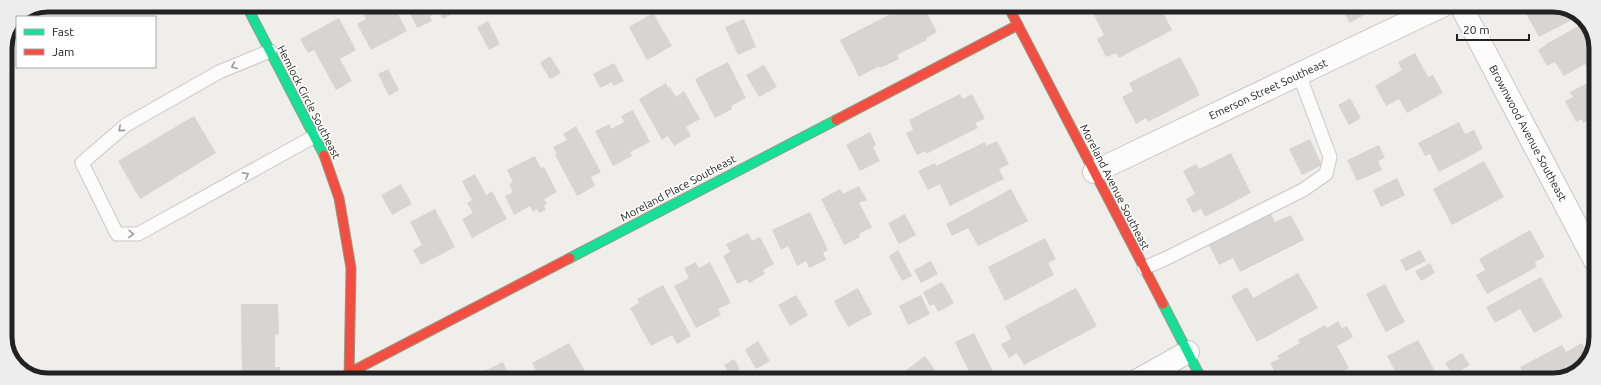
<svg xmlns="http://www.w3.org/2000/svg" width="1601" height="385" font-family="Ubuntu,sans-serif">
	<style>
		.building { fill: #d7d4d2 }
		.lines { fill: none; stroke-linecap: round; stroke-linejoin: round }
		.lane-casing { stroke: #c9c8c7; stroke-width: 15 }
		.street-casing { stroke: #c9c8c7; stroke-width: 24 }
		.fast-casing { stroke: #999a82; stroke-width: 11 }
		.jam-casing { stroke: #999a82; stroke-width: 11 }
		.lane { stroke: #fdfcfc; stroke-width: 13 }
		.street { stroke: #fdfcfc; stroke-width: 22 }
		.fast { stroke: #16e098; stroke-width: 9 }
		.jam { stroke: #f24e42; stroke-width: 9 }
		.oneway { stroke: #9a9a9a }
		.labels { text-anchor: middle; stroke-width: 3; stroke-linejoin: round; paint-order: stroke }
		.street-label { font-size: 11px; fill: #222; stroke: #fff }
		.rim { fill: none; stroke: #222; stroke-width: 5 }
	</style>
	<rect width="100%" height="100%" fill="#f0eeeb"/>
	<g class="building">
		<polygon points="366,5 393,5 407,31 371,50 357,24 366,19 360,8"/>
		<polygon points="406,5 448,5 452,14 443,19 439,12 430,16 432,21 417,28"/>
		<polygon points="908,5 910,9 917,6 923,6 937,32 926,38 927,40 897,55 899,59 880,68 879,66 859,77 840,40"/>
		<polygon points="1106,6 1160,6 1172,30 1119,58 1116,53 1106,57 1097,39 1104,35 1093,13"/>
		<polygon points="1340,6 1380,6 1350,23"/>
		<polygon points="1522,6 1562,6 1576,14 1578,17 1539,37"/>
		<polygon points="653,13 672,46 647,60 629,27"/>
		<polygon points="339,18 356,50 340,59 352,81 336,90 314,50 308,53 300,39"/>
		<polygon points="744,19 756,47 738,55 725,27"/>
		<polygon points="488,21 500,44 489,50 477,27"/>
		<polygon points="1582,24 1596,48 1596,74 1592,76 1585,64 1564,76 1555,62 1547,66 1538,50 1546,45 1546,44"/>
		<polygon points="1415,53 1428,77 1433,75 1443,93 1407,113 1399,99 1386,106 1375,86 1402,70 1398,62"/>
		<polygon points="550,56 561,73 550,79 540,63"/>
		<polygon points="1180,57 1200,95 1148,122 1146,118 1136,124 1122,97 1133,91 1129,83"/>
		<polygon points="728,62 746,98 731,106 732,109 715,118 695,79"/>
		<polygon points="614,63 624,81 613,86 612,82 600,88 593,74"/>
		<polygon points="764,65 777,87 759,97 746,75"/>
		<polygon points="388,69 399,90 389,96 378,74"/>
		<polygon points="1596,79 1596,117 1583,123 1582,119 1576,122 1565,101 1573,97 1570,92"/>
		<polygon points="666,83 668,88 670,87 676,97 684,91 700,119 686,127 691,136 674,146 668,136 662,140 639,99"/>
		<polygon points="960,94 963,99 972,94 985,119 975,123 978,128 926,154 925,151 917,155 906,133 913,130 909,120"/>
		<polygon points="1350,98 1361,118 1349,125 1338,105"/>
		<polygon points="633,110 650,142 630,152 632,156 613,166 595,131 609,124 611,129 624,122 621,116"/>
		<polygon points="194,116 216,153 140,199 118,161"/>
		<polygon points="1459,122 1465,134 1474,130 1483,149 1439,172 1430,154 1425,156 1418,143"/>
		<polygon points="576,126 601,172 591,177 595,186 577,196 555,155 557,154 553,147 567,140 563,134"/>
		<polygon points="870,132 876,145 873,147 880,161 860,171 846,145"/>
		<polygon points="1310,139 1322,165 1302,175 1289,149"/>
		<polygon points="997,141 1009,164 999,169 1004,179 950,206 940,184 928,190 918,171 935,163 936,166 985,142 986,146"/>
		<polygon points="1379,145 1385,158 1378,161 1382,170 1357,181 1347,160"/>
		<polygon points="1231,153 1251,193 1205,217 1201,209 1193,213 1186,199 1195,194 1183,171 1196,164 1199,169"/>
		<polygon points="535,156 541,168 544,167 557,192 544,199 547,204 544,206 546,210 539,213 537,209 533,212 530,206 514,215 505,196 513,192 509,184 513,182 507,170"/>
		<polygon points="1484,161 1504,197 1452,225 1433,189"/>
		<polygon points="475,174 486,195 492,191 507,219 472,238 462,219 473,213 467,203 472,200 462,181"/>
		<polygon points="1397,178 1405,195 1381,207 1373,190"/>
		<polygon points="401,184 412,204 392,215 381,195"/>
		<polygon points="859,186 867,200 859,203 872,227 859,234 860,237 844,245 821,199 840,189 843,194"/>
		<polygon points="1011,189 1028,221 978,246 968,228 952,236 946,224"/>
		<polygon points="435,209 455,247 421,265 413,250 422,245 410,222"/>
		<polygon points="810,212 828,250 823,253 826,260 809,268 806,261 797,266 788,246 781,250 772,230"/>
		<polygon points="1270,212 1275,222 1291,215 1304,240 1240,272 1233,258 1219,265 1208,243"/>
		<polygon points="905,214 916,235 899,244 888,223"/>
		<polygon points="1530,230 1545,257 1535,262 1537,267 1487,294 1476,275 1485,270 1479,259"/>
		<polygon points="748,233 752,241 760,237 774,264 763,270 765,274 749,283 747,279 737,284 723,256 730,252 726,244"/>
		<polygon points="1045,238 1056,259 1048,263 1054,275 1005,301 988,267"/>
		<polygon points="898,250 912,276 902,281 889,256"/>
		<polygon points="1420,250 1426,261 1406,271 1400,260"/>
		<polygon points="931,261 938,274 921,283 914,270"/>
		<polygon points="696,262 699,268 710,262 731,303 718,309 721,315 696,328 674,286 689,278 684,268"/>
		<polygon points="1430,263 1435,273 1421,281 1415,271"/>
		<polygon points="1298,273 1318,308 1257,342 1231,296 1247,287 1253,298"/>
		<polygon points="1541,277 1563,317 1534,333 1520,309 1495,323 1486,307"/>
		<polygon points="942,282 954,303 938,312 934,304 930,306 923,292"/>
		<polygon points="1385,284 1405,322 1386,332 1366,294"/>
		<polygon points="663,285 691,336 677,344 672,335 651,346 630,308 639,303 637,299"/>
		<polygon points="858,288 872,314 848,327 834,301"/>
		<polygon points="1076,288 1097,326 1024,365 1017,353 1009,358 1001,344 1011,339 1005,326"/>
		<polygon points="796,295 808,315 790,326 778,305"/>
		<polygon points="921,295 930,314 908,325 899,306"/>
		<polygon points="241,304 278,304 279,334 275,335 275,367 280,367 280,379 242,379"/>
		<polygon points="1338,321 1342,328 1347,326 1353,337 1337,346 1349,368 1328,380 1321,380 1320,378 1317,380 1279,380 1270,363 1279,359 1277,356 1300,343 1298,340 1325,325 1327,328"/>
		<polygon points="974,333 993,371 973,380 955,342"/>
		<polygon points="1418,340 1435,371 1418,380 1400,380 1387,356"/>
		<polygon points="758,341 770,361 756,369 745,350"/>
		<polygon points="569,343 585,371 569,379 540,379 532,363"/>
		<polygon points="1582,343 1589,356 1581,369 1553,380 1527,380 1520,367 1562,345 1566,352"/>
		<polygon points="1462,353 1470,365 1453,376 1445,363"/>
		<polygon points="925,356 942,380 905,380 901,374"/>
		<polygon points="734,359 740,369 730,375 724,365"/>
		<polygon points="503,362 508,373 512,371 516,379 476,379 474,376"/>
		<polygon points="796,372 804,380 790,380"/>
		<polygon points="1497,374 1501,380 1487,380"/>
	</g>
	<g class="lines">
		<defs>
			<g id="lane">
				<polyline points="270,51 219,72 126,125 82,163 117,234 138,234 315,136"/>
				<polyline points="1144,268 1167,258 1303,190 1326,174 1330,157 1299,74"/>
			</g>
			<g id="street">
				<polyline points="1461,6 1595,261"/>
				<polyline points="1094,172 1442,6"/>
				<polyline points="1138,380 1188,352"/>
			</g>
			<g id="fast">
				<polyline points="246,5 324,155"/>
				<polyline points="570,258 836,120"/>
				<polyline points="1163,304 1202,380"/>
			</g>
			<g id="jam">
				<polyline points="1008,6 1163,304"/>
				<polyline points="836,120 1018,25"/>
				<polyline points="324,155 339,198 351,268 349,379"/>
				<polyline points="349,373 570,258"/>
			</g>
		</defs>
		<use href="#lane" class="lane-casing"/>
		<use href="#street" class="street-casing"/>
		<use href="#fast" class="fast-casing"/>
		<use href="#jam" class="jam-casing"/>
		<use href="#lane" class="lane"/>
		<use href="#street" class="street"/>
		<use href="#fast" class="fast"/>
		<use href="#jam" class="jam"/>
	</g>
	<defs><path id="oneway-chevron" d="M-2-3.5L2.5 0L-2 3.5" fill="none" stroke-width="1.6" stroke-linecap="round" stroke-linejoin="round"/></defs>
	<g class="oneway">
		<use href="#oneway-chevron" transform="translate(234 66) rotate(157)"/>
		<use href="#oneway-chevron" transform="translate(121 129) rotate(139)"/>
		<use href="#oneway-chevron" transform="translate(246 175) rotate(-29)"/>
		<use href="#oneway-chevron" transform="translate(131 234) rotate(1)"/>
	</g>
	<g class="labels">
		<g class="street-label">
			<text transform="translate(1268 89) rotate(-25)" y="4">Emerson Street Southeast</text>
			<text transform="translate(309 102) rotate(63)" y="4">Hemlock Circle Southeast</text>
			<text transform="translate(1528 133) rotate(62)" y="4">Brownwood Avenue Southeast</text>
			<text transform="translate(1115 187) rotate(63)" y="4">Moreland Avenue Southeast</text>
			<text transform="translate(678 188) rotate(-28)" y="4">Moreland Place Southeast</text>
		</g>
	</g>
	<path d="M0 0H1601V385H0ZM48 12H1553A36 36 0 0 1 1589 48V337A36 36 0 0 1 1553 373H48A36 36 0 0 1 12 337V48A36 36 0 0 1 48 12Z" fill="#ededed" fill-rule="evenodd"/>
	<path class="rim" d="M48 12H1553A36 36 0 0 1 1589 48V337A36 36 0 0 1 1553 373H48A36 36 0 0 1 12 337V48A36 36 0 0 1 48 12Z"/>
	<rect x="16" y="16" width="140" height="52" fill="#ffffff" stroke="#a7a7a7"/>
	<rect x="24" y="29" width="20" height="6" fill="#16e098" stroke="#a7a7a7"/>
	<text x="52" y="36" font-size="12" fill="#222222">Fast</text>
	<rect x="24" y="49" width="20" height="6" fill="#f24e42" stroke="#a7a7a7"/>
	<text x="52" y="56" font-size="12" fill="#222222">Jam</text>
	<path d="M1457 34v6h72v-6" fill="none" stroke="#222222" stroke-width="2"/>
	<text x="1463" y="34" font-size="12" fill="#222222" stroke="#ffffff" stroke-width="3" paint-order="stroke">20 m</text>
</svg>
